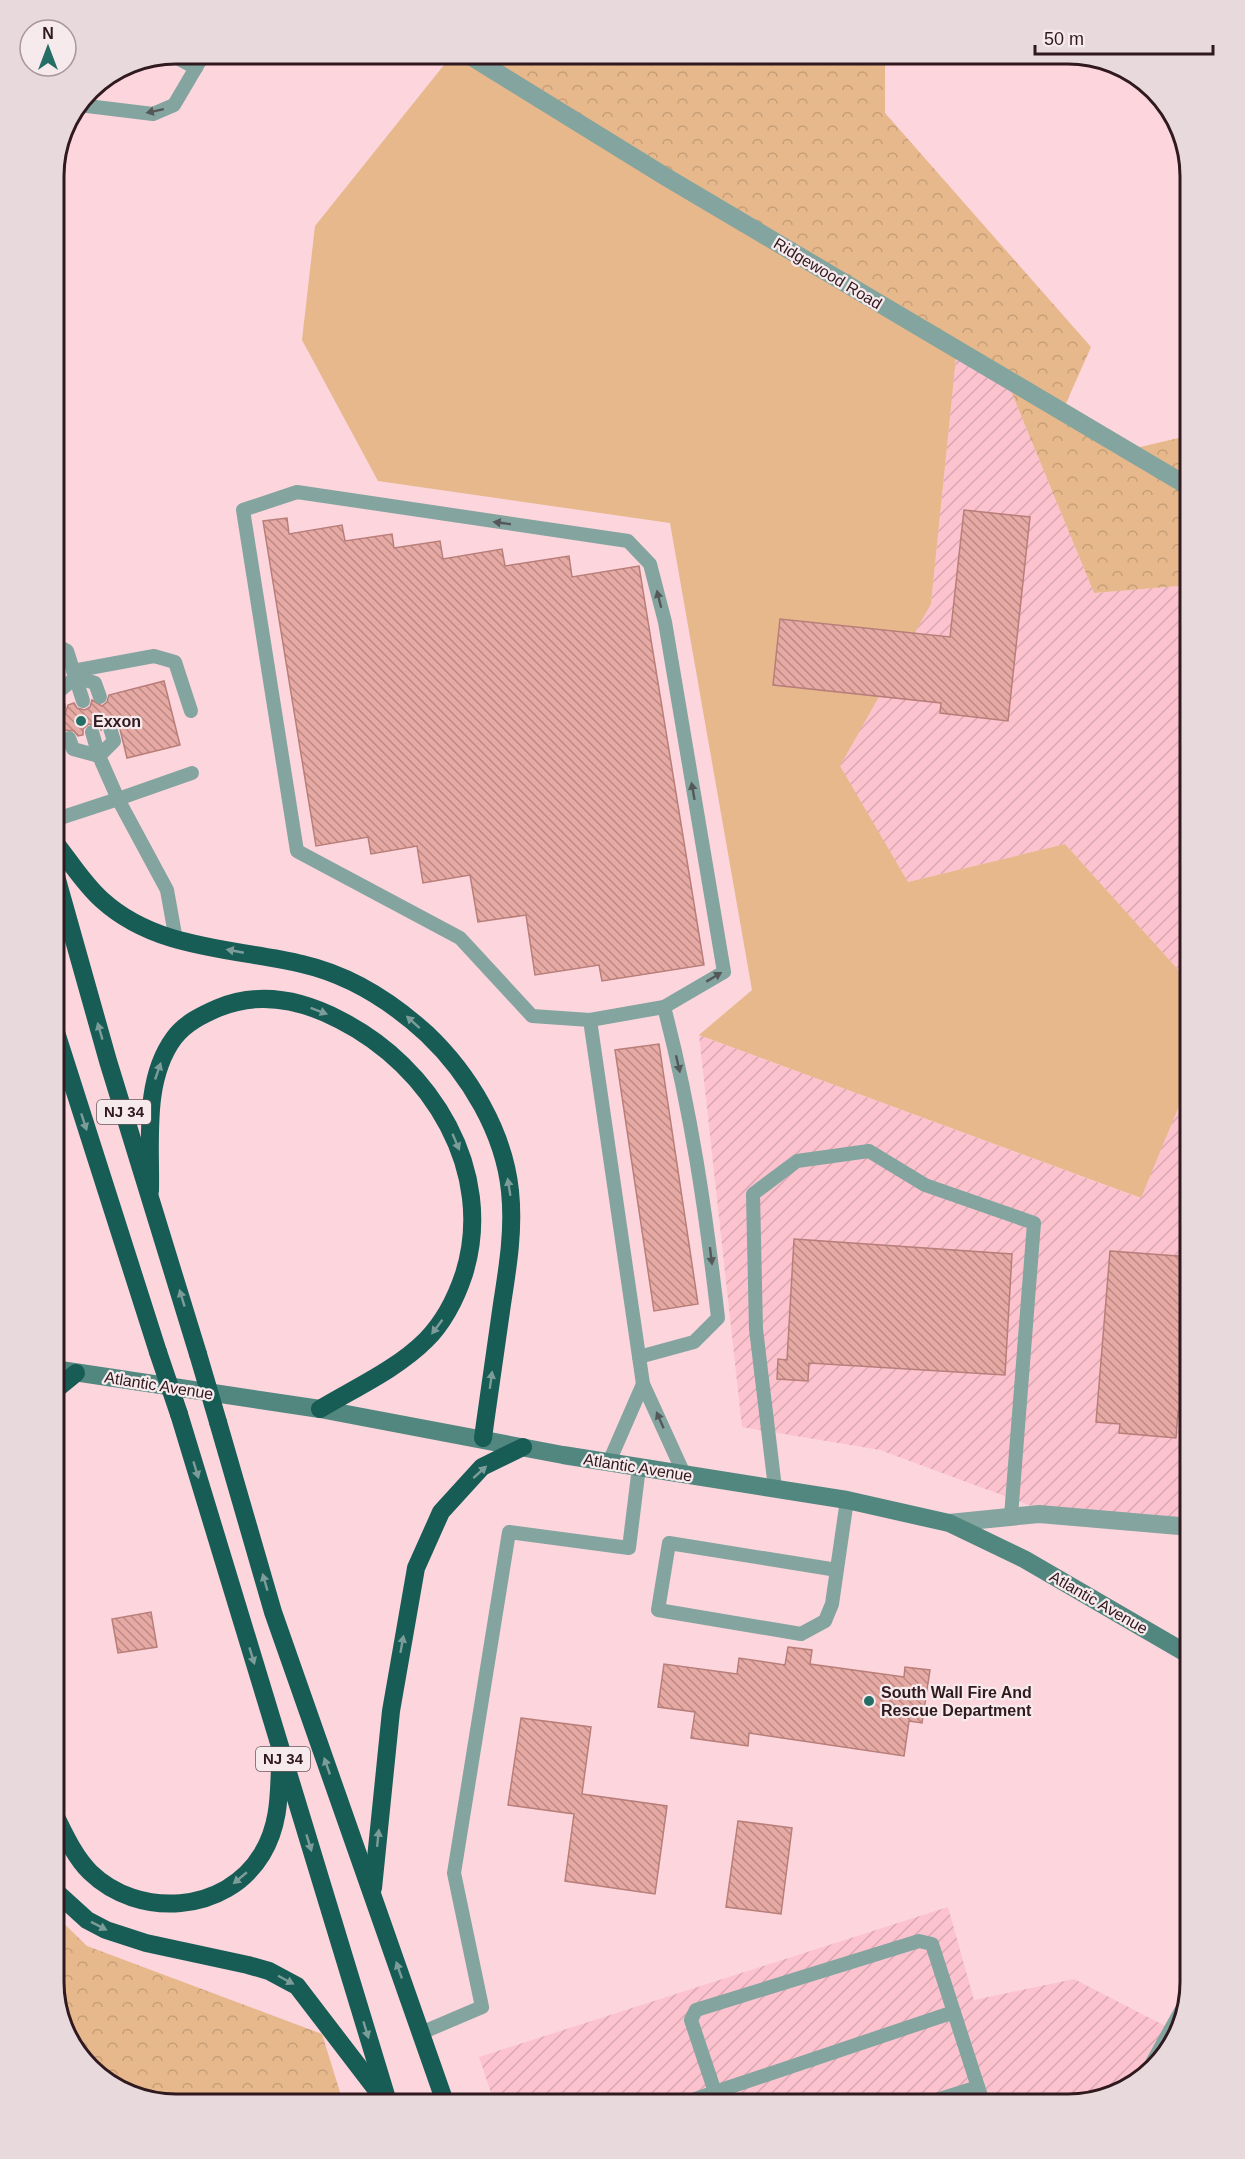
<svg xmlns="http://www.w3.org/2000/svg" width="1245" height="2159" font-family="Arial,sans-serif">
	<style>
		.industrial { fill: url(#industrial-furrows) }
		.grass { fill: #e6b88c }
		.forest { fill: url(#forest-crowns) }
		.building { fill: url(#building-back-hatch); stroke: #b87e79; stroke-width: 1.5 }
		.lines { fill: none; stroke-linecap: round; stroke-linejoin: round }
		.lane { stroke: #83a49f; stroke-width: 14 }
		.street { stroke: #83a49f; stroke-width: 18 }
		.secondary { stroke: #528780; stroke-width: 18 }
		.highway { stroke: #175c55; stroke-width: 18 }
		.highway-bridge { stroke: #175c55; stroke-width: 18 }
		.oneway { fill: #555859 }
		.oneway2 { fill: #7c9c99 }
		.poi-dot { fill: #256e66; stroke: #f7eaec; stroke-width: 2 }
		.labels { text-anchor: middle; stroke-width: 4.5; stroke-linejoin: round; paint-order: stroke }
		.shield { fill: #f7eaec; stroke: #6c585c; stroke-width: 1.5 }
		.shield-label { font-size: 15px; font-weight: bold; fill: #30191f }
		.street-label { font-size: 16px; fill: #30191f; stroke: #f7eaec }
		.poi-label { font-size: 16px; font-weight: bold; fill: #30191f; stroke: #f7eaec; text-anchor: start }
		.rim { fill: none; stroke: #30191f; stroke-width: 3 }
	</style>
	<defs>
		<pattern id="industrial-furrows" width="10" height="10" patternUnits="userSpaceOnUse" patternTransform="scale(1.5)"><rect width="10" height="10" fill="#fcc3cf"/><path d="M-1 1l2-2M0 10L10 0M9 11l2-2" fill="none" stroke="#d8a7b1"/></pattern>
		<pattern id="forest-crowns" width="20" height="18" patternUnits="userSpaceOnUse" patternTransform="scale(1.5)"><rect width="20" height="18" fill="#e6b88c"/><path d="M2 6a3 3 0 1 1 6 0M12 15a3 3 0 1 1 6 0" fill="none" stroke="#c69e78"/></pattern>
		<pattern id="building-back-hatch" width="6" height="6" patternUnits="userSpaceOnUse" patternTransform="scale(1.5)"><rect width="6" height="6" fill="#e6a9a3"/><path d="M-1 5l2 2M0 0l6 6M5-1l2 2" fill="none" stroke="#bb8984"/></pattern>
	</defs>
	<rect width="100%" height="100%" fill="#fcd5dd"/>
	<g class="industrial">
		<polygon points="956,358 1011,391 1094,593 1191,585 1191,984 1065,844 908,882 839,766 931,604"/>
		<polygon points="699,1035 1140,1198 1191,1077 1191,1529 1059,1516 880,1450 742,1427"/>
		<polygon points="948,1907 974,2000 1074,1979 1175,2031 1171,2050 1123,2093 1069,2105 495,2105 479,2057"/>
	</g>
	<polygon class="grass" points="452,55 956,358 931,604 840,766 908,882 1065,844 1191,984 1191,1077 1141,1198 699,1035 752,990 670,523 378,481 302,340 315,226"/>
	<g class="forest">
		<polygon points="890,54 885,59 885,113 1091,347 1059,419 1115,453 1191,435 1191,585 1094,593 1011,391 452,55"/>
		<polygon points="54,1914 87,1946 322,2034 344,2105 168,2105 109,2085 66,2037 54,1983"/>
	</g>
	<g class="building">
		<polygon points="964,510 1030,517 1008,721 940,713 941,703 773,685 780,619 950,637"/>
		<polygon points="287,518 289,534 342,525 345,541 392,534 394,548 440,541 443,559 502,549 505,566 569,556 572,577 639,566 704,965 602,981 599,965 535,975 526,915 478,922 470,875 423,883 417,846 371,854 368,837 316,846 263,521"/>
		<polygon points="164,681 180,745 127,758 119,725 111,719 104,722 101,730 98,725 89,724 83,729 83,735 78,736 74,731 65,730 60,740 54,742 54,714 65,714 68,705 74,703 77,708 85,710 90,707 92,700 102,706 107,702 109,695"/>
		<polygon points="659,1044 698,1304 654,1311 615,1050"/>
		<polygon points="794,1239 1012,1254 1005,1375 809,1363 808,1381 777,1379 778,1359 787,1360"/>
		<polygon points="1110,1251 1191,1257 1191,1305 1183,1388 1191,1389 1191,1413 1178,1412 1176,1438 1119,1433 1120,1424 1096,1422"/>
		<polygon points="151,1612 157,1647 118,1653 112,1619"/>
		<polygon points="788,1647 812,1650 810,1664 904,1677 905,1667 930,1670 922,1723 909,1721 904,1756 749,1733 748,1746 691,1738 695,1712 658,1707 664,1664 737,1674 739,1658 785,1665"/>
		<polygon points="521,1718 591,1727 582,1794 667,1806 655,1894 565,1881 574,1814 508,1805"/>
		<polygon points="738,1821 792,1828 781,1914 726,1907"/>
	</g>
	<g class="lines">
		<g class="lane">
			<polyline points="172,55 196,68"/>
			<polyline points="79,105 153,114 174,105 204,54"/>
			<polyline points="54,644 67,651 83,701"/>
			<polyline points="73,671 154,656 175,662 191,711"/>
			<polyline points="59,707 56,694 76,677 95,683 100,697"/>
			<polyline points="69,738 73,749 99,756 114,741 110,728"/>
			<polyline points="54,820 118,799 99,756 92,732"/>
			<polyline points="176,940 167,890 118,799 192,773"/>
			<polyline points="590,1020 532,1016 460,938 297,851 243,510 297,492 628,541 650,564 665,622 724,972 664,1007 590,1020 643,1384"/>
			<path d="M639,1357L694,1342L718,1318C706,1213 691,1109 664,1007"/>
			<polyline points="609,1462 643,1384 684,1474"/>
			<polyline points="775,1488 756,1329 753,1194 797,1161 869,1151 925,1185 1034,1223 1011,1516"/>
			<polyline points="837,1570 669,1543 658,1610 801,1634 825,1621 832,1604 847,1500"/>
			<polyline points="954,2012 715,2092 691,2020 696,2010 919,1941 932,1944 978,2087"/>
			<polyline points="421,2033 482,2007 454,1873 509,1532 629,1548 639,1467"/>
			<polyline points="678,2105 715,2092 720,2105"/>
			<polyline points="921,2105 978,2087 984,2105"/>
		</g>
		<g class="street">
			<polyline points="467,54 666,177 1191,488"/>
			<polyline points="949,1523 1039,1514 1191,1527"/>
			<polyline points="1152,2067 1182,2013"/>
		</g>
		<polyline class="secondary" points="54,1369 320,1409 563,1455 847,1500 949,1523 1024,1559 1191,1656"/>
		<g class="highway">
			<path d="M54,841C70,861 83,883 102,900C157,950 234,948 302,964C350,975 391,1001 427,1034C469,1074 504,1132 510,1191C514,1229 508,1266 502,1304C496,1348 489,1393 483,1438"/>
			<polyline points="54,869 108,1061 198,1354"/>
			<polyline points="54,1026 158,1352"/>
			<path d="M150,1191C151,1141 143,1080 174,1038C185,1023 202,1015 218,1008C259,991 302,1000 340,1020C431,1066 496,1171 464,1274C456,1298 444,1322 426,1340C397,1369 355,1388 320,1409"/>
			<polyline points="54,1391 76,1373"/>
			<polyline points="179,1414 389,2105"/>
			<polyline points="218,1422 273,1612 446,2105"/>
			<path d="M54,1813C64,1833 74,1856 90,1872C138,1919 226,1914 262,1854C279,1826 279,1797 280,1765"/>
			<polyline points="373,1888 391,1711 416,1568 441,1512 482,1467 523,1447"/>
			<polyline points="54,1890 87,1920 106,1930 146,1943 248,1965 269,1971 297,1986 382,2097"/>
		</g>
		<g class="highway-bridge">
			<polyline points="158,1352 179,1414"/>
			<polyline points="198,1354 218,1422"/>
		</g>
	</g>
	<defs><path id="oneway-solid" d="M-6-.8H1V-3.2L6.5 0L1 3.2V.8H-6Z" transform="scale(1.5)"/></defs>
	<g class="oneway">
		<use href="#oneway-solid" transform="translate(155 111) rotate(168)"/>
		<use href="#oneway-solid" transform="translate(502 523) rotate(-172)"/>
		<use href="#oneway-solid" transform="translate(659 599) rotate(-104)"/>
		<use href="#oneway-solid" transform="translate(693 791) rotate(-100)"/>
		<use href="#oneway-solid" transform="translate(714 977) rotate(-31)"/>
		<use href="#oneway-solid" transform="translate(678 1064) rotate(77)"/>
		<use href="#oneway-solid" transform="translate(711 1256) rotate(83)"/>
		<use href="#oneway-solid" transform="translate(660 1420) rotate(-114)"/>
	</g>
	<g class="oneway2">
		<use href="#oneway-solid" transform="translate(235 951) rotate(-169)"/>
		<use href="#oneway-solid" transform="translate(319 1011) rotate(21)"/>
		<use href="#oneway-solid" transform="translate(413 1022) rotate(-138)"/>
		<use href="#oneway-solid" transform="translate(100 1031) rotate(-106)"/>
		<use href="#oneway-solid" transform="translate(158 1071) rotate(-71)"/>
		<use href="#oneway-solid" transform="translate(84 1122) rotate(72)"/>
		<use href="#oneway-solid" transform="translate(456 1142) rotate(67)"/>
		<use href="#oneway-solid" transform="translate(509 1187) rotate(-99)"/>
		<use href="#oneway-solid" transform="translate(182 1298) rotate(-107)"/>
		<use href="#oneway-solid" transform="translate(437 1327) rotate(127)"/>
		<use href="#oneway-solid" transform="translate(491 1380) rotate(-82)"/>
		<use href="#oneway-solid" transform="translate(196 1470) rotate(73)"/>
		<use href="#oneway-solid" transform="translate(480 1472) rotate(-42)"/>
		<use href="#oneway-solid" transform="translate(265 1582) rotate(-106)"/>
		<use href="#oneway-solid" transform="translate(402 1644) rotate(-80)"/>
		<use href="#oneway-solid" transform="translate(252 1656) rotate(73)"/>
		<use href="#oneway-solid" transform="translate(327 1766) rotate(-109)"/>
		<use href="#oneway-solid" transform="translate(378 1838) rotate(-84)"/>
		<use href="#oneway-solid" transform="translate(309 1843) rotate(73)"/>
		<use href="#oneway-solid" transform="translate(240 1878) rotate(140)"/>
		<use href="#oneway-solid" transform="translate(99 1926) rotate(27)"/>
		<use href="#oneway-solid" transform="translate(399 1970) rotate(-109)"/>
		<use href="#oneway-solid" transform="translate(286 1980) rotate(28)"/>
		<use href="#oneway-solid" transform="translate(366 2030) rotate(73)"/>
	</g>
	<g class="poi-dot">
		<circle cx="81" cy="721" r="6"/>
		<circle cx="869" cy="1701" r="6"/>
	</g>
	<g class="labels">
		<g class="shield">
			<rect x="97" y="1100" width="54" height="24" rx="4.5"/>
			<rect x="256" y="1747" width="54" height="24" rx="4.5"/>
		</g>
		<g class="shield-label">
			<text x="124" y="1117">NJ 34</text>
			<text x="283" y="1764">NJ 34</text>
		</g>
		<g class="street-label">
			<text transform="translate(828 273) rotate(31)" y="6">Ridgewood Road</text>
			<text transform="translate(159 1385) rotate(9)" y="6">Atlantic Avenue</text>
			<text transform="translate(638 1467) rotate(9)" y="6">Atlantic Avenue</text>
			<text transform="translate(1099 1602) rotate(30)" y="6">Atlantic Avenue</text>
		</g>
		<g class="poi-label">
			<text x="93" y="727">Exxon</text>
			<text x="881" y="1698">South Wall Fire And<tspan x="881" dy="18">Rescue Department</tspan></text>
		</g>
	</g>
	<path d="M0 0H1245V2159H0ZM176 64H1068A112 112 0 0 1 1180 176V1982A112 112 0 0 1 1068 2094H176A112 112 0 0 1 64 1982V176A112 112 0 0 1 176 64Z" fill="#e7d9dc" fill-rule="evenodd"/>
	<path class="rim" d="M176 64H1068A112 112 0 0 1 1180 176V1982A112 112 0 0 1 1068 2094H176A112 112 0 0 1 64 1982V176A112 112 0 0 1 176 64Z"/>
	<g transform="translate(48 48)"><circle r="28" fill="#f7eaec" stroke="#a7969a" stroke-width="1.5"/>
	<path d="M0-4.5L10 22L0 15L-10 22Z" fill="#256e66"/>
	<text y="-9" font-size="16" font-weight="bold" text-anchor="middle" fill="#30191f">N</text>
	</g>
	<path d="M1035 45v9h178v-9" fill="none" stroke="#30191f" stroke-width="3"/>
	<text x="1044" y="45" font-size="18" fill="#30191f" stroke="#f7eaec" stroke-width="4.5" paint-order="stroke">50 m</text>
</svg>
